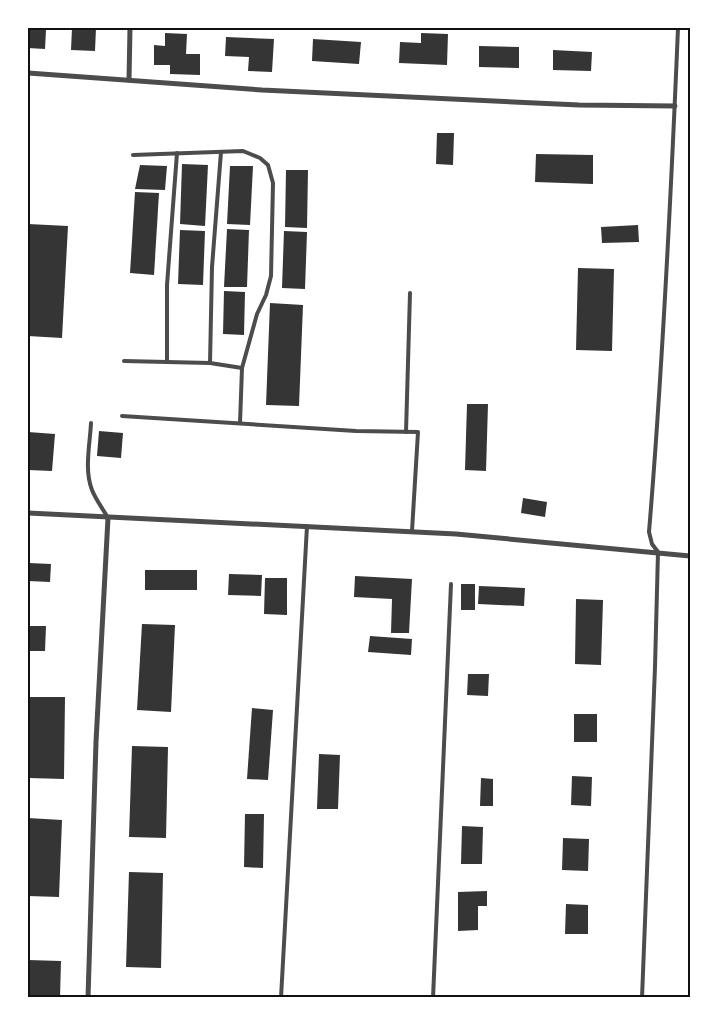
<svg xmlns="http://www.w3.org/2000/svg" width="718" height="1025" font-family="Bitter,serif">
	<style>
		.building { fill: #353535 }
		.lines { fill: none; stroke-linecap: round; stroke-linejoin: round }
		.service { stroke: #4c4c4c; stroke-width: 4 }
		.minor { stroke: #4c4c4c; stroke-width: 5 }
		.neatline { fill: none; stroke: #111; stroke-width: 2 }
	</style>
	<rect width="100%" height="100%" fill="#fff"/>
	<g class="building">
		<polygon points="72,28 96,28 95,51 71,50"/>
		<polygon points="28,29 46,30 45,49 28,48"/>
		<polygon points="165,33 187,34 186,54 200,54 200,75 170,74 170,65 154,65 154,45 165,46"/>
		<polygon points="421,33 448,34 447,65 399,63 400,42 421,43"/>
		<polygon points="226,37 274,39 272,72 248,71 249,57 225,56"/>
		<polygon points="313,39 361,42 359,64 312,61"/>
		<polygon points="479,46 519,47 519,68 479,67"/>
		<polygon points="553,50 592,52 591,71 553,70"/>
		<polygon points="437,133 454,133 453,165 436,164"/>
		<polygon points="536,154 593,155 593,184 535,182"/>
		<polygon points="182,164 208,165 205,226 180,224"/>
		<polygon points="140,165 167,166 165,190 135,189"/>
		<polygon points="230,166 253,166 250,225 227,224"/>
		<polygon points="286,170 308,170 307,228 285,227"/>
		<polygon points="135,192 159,193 154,275 130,273"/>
		<polygon points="28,224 68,226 62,338 28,336"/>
		<polygon points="638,225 639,242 602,243 601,227"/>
		<polygon points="227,229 249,230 247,287 224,287"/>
		<polygon points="180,230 205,231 203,285 178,284"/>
		<polygon points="284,231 307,232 305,289 282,288"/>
		<polygon points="578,268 614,269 612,351 576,350"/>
		<polygon points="224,291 245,292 244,335 223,334"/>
		<polygon points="270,303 303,305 299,406 266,405"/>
		<polygon points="467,404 488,404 486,471 465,470"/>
		<polygon points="99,431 123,433 121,458 97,456"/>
		<polygon points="28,432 55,434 52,471 28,470"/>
		<polygon points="523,498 547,502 545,517 521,513"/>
		<polygon points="28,563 51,564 50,582 28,581"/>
		<rect x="145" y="570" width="52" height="20"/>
		<polygon points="229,574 262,575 261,596 228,595"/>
		<polygon points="355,576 412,579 409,633 391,633 392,599 354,597"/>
		<polygon points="265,578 287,578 287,615 264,614"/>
		<rect x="461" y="584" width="14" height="26"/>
		<polygon points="479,586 525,588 524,606 478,604"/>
		<polygon points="576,599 603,600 601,665 575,664"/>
		<polygon points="142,624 175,625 171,712 137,710"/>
		<polygon points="28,626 46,626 45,651 28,651"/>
		<polygon points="370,636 412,639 411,655 368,652"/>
		<polygon points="468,674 489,674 488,696 467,695"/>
		<polygon points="30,697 65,697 64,779 29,778"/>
		<polygon points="252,708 273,710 268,780 247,779"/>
		<rect x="574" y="714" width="23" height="28"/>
		<polygon points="132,746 168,747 166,838 129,837"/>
		<polygon points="319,754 340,755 338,809 317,809"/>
		<polygon points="572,776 592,777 591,806 571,805"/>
		<polygon points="481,778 493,779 493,806 480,806"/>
		<polygon points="245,814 264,814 263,868 244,867"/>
		<polygon points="28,818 62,820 59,897 28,896"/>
		<polygon points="462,826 483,827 482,864 461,864"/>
		<polygon points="563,838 589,839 588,871 562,870"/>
		<polygon points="129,872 163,873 161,968 126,967"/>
		<polygon points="487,891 487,906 478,906 478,930 458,931 458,892"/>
		<polygon points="566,904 588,905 588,934 565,934"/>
		<polygon points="28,960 61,961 60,998 28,998"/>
	</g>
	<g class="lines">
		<g class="service">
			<polyline points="133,155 243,151 260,158 268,165 273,183 271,276 266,295 257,314 242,368 240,423"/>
			<polyline points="124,361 210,363 212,267 221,152"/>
			<polyline points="167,362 167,285 177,153"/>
			<polyline points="210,363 242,368"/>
			<polyline points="122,416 356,431 418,432 412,531"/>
			<path d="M91,423C90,444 84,470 92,490C96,500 103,509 108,518"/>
			<polyline points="406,432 410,293"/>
			<polyline points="281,998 307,526"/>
			<polyline points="433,998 451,584"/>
			<path d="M642,998L655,667L658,552L652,544L649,532C663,364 671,196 678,28"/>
		</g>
		<g class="minor">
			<polyline points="28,73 262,90 579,105 675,106"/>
			<polyline points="129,80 130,28"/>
			<polyline points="28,513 456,534 690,556"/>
			<polyline points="88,998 96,742 108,518"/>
		</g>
	</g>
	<rect width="718" height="1025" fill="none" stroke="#ffffff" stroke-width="58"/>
	<rect x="29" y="29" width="660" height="967" class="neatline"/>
</svg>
